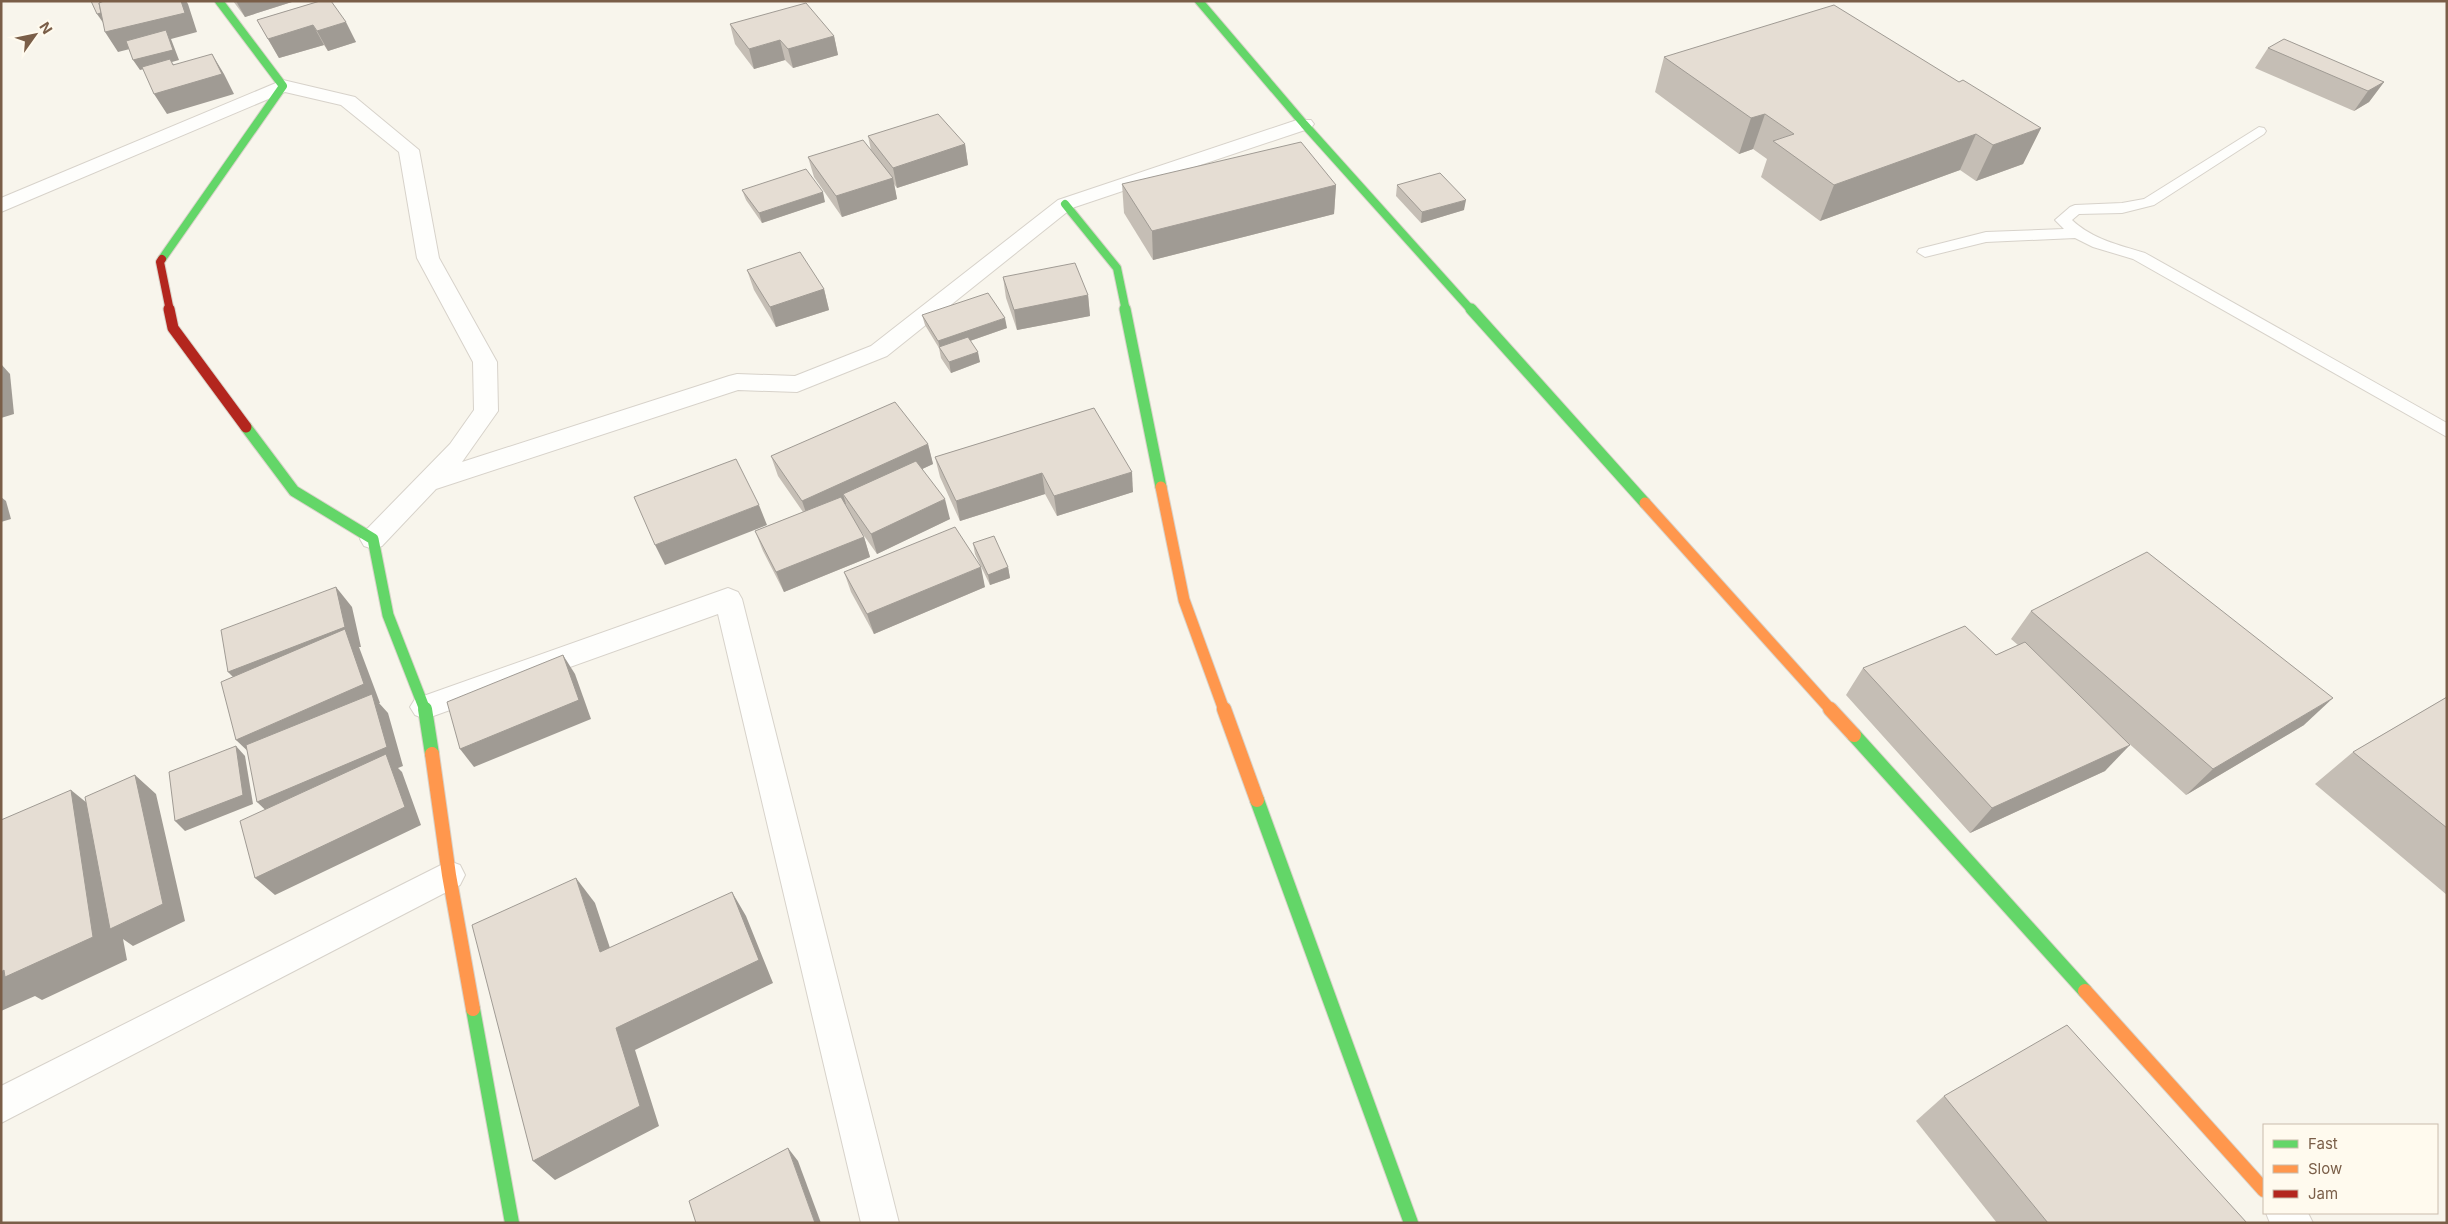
<svg xmlns="http://www.w3.org/2000/svg" width="2448" height="1224" font-family="Inter,sans-serif">
	<style>
		.lines { fill: none; stroke-linecap: round; stroke-linejoin: round }
		.lane-casing { stroke: #d7d2ca; stroke-width: 2 }
		.street-casing { stroke: #d7d2ca; stroke-width: 2 }
		.fast-far2-casing { stroke: #d8d2c9; stroke-width: 10 }
		.fast-far1-casing { stroke: #d8d2c9; stroke-width: 13 }
		.fast-casing { stroke: #d8d2c9; stroke-width: 16 }
		.slow-far1-casing { stroke: #d8d2c9; stroke-width: 13 }
		.slow-casing { stroke: #d8d2c9; stroke-width: 16 }
		.jam-far1-casing { stroke: #d8d2c9; stroke-width: 10 }
		.jam-casing { stroke: #d8d2c9; stroke-width: 13 }
		.lane { fill: #fefefc; fill-rule: evenodd }
		.street { fill: #fefefc; fill-rule: evenodd }
		.fast-far2 { stroke: #63d668; stroke-width: 8 }
		.fast-far1 { stroke: #63d668; stroke-width: 11 }
		.fast { stroke: #63d668; stroke-width: 14 }
		.slow-far1 { stroke: #ff974d; stroke-width: 11 }
		.slow { stroke: #ff974d; stroke-width: 14 }
		.jam-far1 { stroke: #b3261e; stroke-width: 8 }
		.jam { stroke: #b3261e; stroke-width: 11 }
		.wall { fill: #c5beb5 }
		.shaded-wall { fill: #a09b94 }
		.building { fill: #e5ddd3; stroke: #a09b94 }
	</style>
	<rect width="100%" height="100%" fill="#f8f5ec"/>
	<g class="lines">
		<defs>
			<path id="lane" d="M2259,127L2264,128L2266,131L2264,134L2154,205L2122,213L2079,214L2072,220C2092,239 2119,245 2145,253L2447,423V437L2133,259L2093,247L2075,238L1986,242L1925,257L1917,252L1919,249L1986,232L2064,229L2055,220L2070,207L2075,205L2122,203L2144,199Z"/>
			<g id="street">
				<polygon points="283,80 355,97 419,150 439,258 497,362 498,411 462,462 729,376 737,374 795,376 871,346 1058,200 1297,120 1311,120 1314,124 1311,128 1072,208 887,356 797,392 738,390 436,489 382,546 373,549 364,546 360,539 364,532 450,444 474,410 473,362 417,258 399,152 341,105 285,92 1,212 1,198"/>
				<polygon points="728,588 738,592 742,599 899,1223 861,1223 718,614 425,719 415,715 410,707 415,699"/>
				<polygon points="449,861 460,865 465,875 460,885 1,1123 1,1086"/>
				<polygon points="2266,1213 2308,1213 2313,1223 2270,1223"/>
			</g>
			<g id="fast-far2">
				<polyline points="1199,1 1304,124 1472,311"/>
				<polyline points="1065,204 1117,268 1126,311"/>
				<polyline points="162,259 283,86 219,1"/>
			</g>
			<g id="fast-far1">
				<polyline points="1125,309 1161,487"/>
				<polyline points="1471,309 1645,503"/>
				<polyline points="246,427 294,491 373,539 388,615 425,710"/>
			</g>
			<g id="fast">
				<polyline points="425,709 432,754"/>
				<polyline points="1854,735 2085,991"/>
				<polyline points="1257,800 1411,1223"/>
				<polyline points="473,1009 512,1223"/>
			</g>
			<g id="slow-far1">
				<polyline points="1161,487 1184,600 1224,710"/>
				<polyline points="1645,503 1831,710"/>
			</g>
			<g id="slow">
				<polyline points="1224,709 1257,800"/>
				<polyline points="1830,709 1854,735"/>
				<polyline points="432,754 449,875 473,1009"/>
				<polyline points="2085,991 2264,1190"/>
			</g>
			<polyline id="jam-far1" points="162,259 160,262 170,311"/>
			<polyline id="jam" points="169,309 173,328 246,427"/>
		</defs>
		<use href="#lane" class="lane-casing"/>
		<use href="#street" class="street-casing"/>
		<use href="#fast-far2" class="fast-far2-casing"/>
		<use href="#fast-far1" class="fast-far1-casing"/>
		<use href="#fast" class="fast-casing"/>
		<use href="#slow-far1" class="slow-far1-casing"/>
		<use href="#slow" class="slow-casing"/>
		<use href="#jam-far1" class="jam-far1-casing"/>
		<use href="#jam" class="jam-casing"/>
		<use href="#lane" class="lane"/>
		<use href="#street" class="street"/>
		<use href="#fast-far2" class="fast-far2"/>
		<use href="#fast-far1" class="fast-far1"/>
		<use href="#fast" class="fast"/>
		<use href="#slow-far1" class="slow-far1"/>
		<use href="#slow" class="slow"/>
		<use href="#jam-far1" class="jam-far1"/>
		<use href="#jam" class="jam"/>
	</g>
	<g class="wall">
		<polygon points="233,1 295,1 245,17"/>
		<polygon points="320,1 356,42 328,51 324,45 279,58 257,20"/>
		<polygon points="730,24 834,36 838,55 793,68 785,60 754,69 735,44"/>
		<polygon points="2268,48 2384,82 2369,102 2354,111 2255,68"/>
		<polygon points="1664,57 1959,82 2041,128 2023,164 1976,181 1960,170 1820,221 1761,177 1767,159 1753,149 1739,154 1655,92"/>
		<polygon points="868,136 965,144 968,165 897,188 894,184 897,199 842,217 814,177 808,157 871,150"/>
		<polygon points="1122,184 1336,185 1334,214 1153,260 1124,213"/>
		<polygon points="1397,185 1464,210 1421,223 1396,196"/>
		<polygon points="742,190 825,202 762,223 746,200"/>
		<polygon points="747,270 824,289 829,310 776,327 754,290"/>
		<polygon points="1003,277 1088,295 1090,316 1017,330 1006,298"/>
		<polygon points="922,315 1007,328 970,341 980,362 951,373 941,358 939,348 925,325"/>
		<polygon points="1094,408 1133,492 1057,516 1045,494 960,521 940,477 935,457"/>
		<polygon points="928,444 933,464 922,469 950,519 877,554 860,530 864,537 870,557 784,592 763,551 755,531 803,512 778,476 771,456"/>
		<polygon points="973,543 1008,567 1010,578 990,585 975,554"/>
		<polygon points="844,572 985,587 874,634 851,592"/>
		<polygon points="2031,611 2304,725 2186,795 2124,739 2105,771 1970,833 1846,695 1863,668 1996,655 2018,645 2011,639"/>
		<polygon points="2447,697 2447,895 2315,784 2353,752"/>
		<polygon points="1944,1096 2247,1223 1997,1223 1916,1121"/>
	</g>
	<g class="shaded-wall">
		<polygon points="181,1 186,1 188,4 197,32 171,39 179,60 172,62 183,79 212,54 224,74 234,94 167,114 154,94 173,65 172,62 140,70 133,60 169,39 118,52 105,32"/>
		<polygon points="236,1 295,1 245,17"/>
		<polygon points="135,3 104,24 97,14"/>
		<polygon points="346,22 356,42 328,51 317,31"/>
		<polygon points="313,25 324,45 279,58 268,39"/>
		<polygon points="834,36 838,55 793,68 788,49"/>
		<polygon points="780,40 785,60 754,69 749,49"/>
		<polygon points="2384,82 2369,102 2354,111 2368,91"/>
		<polygon points="1765,114 1753,149 1739,154 1751,118"/>
		<polygon points="2041,128 2023,164 1976,181 1993,145"/>
		<polygon points="1976,134 1960,170 1820,221 1834,185"/>
		<polygon points="965,144 968,165 897,188 893,168"/>
		<polygon points="893,178 897,199 842,217 836,196"/>
		<polygon points="1336,185 1334,214 1153,260 1152,231"/>
		<polygon points="823,192 825,202 762,223 759,213"/>
		<polygon points="1466,200 1464,210 1421,223 1422,212"/>
		<polygon points="824,289 829,310 776,327 770,307"/>
		<polygon points="1088,295 1090,316 1017,330 1014,310"/>
		<polygon points="1005,318 1007,328 941,351 938,341"/>
		<polygon points="978,352 980,362 951,373 949,362"/>
		<polygon points="1,364 10,374 14,414 1,418"/>
		<polygon points="928,444 933,464 849,503 843,494 846,504 809,521 802,501"/>
		<polygon points="1132,472 1133,492 1057,516 1054,496"/>
		<polygon points="1042,473 1045,494 960,521 956,501"/>
		<polygon points="1,497 6,501 11,519 1,522"/>
		<polygon points="945,499 950,519 877,554 871,534"/>
		<polygon points="759,505 767,525 665,565 655,545"/>
		<polygon points="864,537 870,557 784,592 776,572"/>
		<polygon points="981,567 985,587 874,634 867,614"/>
		<polygon points="1008,567 1010,578 990,585 988,575"/>
		<polygon points="336,587 352,607 361,647 359,647 380,703 379,703 388,713 403,766 398,768 402,772 421,825 275,895 255,878 276,820 257,802 255,758 236,740 247,691 228,672"/>
		<polygon points="563,655 575,674 591,719 474,767 460,749"/>
		<polygon points="2333,698 2304,725 2186,795 2213,769"/>
		<polygon points="2130,745 2105,771 1970,833 1992,808"/>
		<polygon points="236,746 245,756 253,804 185,831 175,821"/>
		<polygon points="135,775 156,794 185,921 133,946 123,939 127,960 42,1000 35,996 1,1011 1,972 71,790 103,816"/>
		<polygon points="576,878 595,903 619,975 600,952"/>
		<polygon points="732,892 746,916 773,983 635,1050 659,1126 555,1180 533,1161 616,1028"/>
		<polygon points="788,1148 798,1161 821,1223 815,1223"/>
	</g>
	<g class="building">
		<polygon points="91,1 104,1 99,3 101,13 97,14"/>
		<polygon points="104,1 181,1 185,13 105,32 99,3"/>
		<polygon points="320,1 331,1 346,22 317,31 313,25 268,39 257,20"/>
		<polygon points="806,3 834,36 788,49 780,40 749,49 730,24"/>
		<polygon points="1834,5 1959,82 1963,80 2041,128 1993,145 1976,134 1834,185 1773,141 1794,134 1765,114 1751,118 1664,57"/>
		<polygon points="166,30 173,50 133,60 126,41"/>
		<polygon points="2284,39 2384,82 2368,91 2268,48"/>
		<polygon points="212,54 222,74 154,94 142,67 170,59 173,65"/>
		<polygon points="938,114 965,144 893,168 868,136"/>
		<polygon points="863,140 893,178 836,196 808,157"/>
		<polygon points="1301,142 1336,185 1152,231 1122,184"/>
		<polygon points="806,169 823,192 759,213 742,190"/>
		<polygon points="1440,173 1466,200 1422,212 1397,185"/>
		<polygon points="800,252 824,289 770,307 747,270"/>
		<polygon points="1075,263 1088,295 1014,310 1003,277"/>
		<polygon points="988,293 1005,318 938,341 922,315"/>
		<polygon points="968,337 978,352 949,362 939,347"/>
		<polygon points="895,402 928,444 802,501 771,456"/>
		<polygon points="1094,408 1132,472 1054,496 1042,473 956,501 935,457"/>
		<polygon points="736,459 759,505 655,545 634,497"/>
		<polygon points="916,461 945,499 871,534 843,494"/>
		<polygon points="841,497 864,537 776,572 755,531"/>
		<polygon points="955,527 981,567 867,614 844,572"/>
		<polygon points="994,536 1008,567 988,575 973,543"/>
		<polygon points="2147,552 2333,698 2213,769 2031,611"/>
		<polygon points="336,587 345,627 228,672 221,630"/>
		<polygon points="1965,626 1996,655 2025,642 2130,745 1992,808 1863,668"/>
		<polygon points="345,629 364,684 236,740 221,682"/>
		<polygon points="563,655 579,700 460,749 447,702"/>
		<polygon points="372,694 387,747 257,802 246,745"/>
		<polygon points="2447,697 2447,828 2353,752"/>
		<polygon points="236,746 243,795 175,821 169,772"/>
		<polygon points="386,754 405,807 255,878 240,821"/>
		<polygon points="135,775 163,904 110,929 85,797"/>
		<polygon points="71,790 93,937 5,977 4,970 1,972 1,820"/>
		<polygon points="576,878 600,952 732,892 759,960 616,1028 640,1106 533,1161 472,925"/>
		<polygon points="2067,1025 2247,1223 2048,1223 1944,1096"/>
		<polygon points="788,1148 815,1223 696,1223 689,1201"/>
	</g>
	<rect width="2448" height="1224" fill="none" stroke="#7a5e48" stroke-width="5"/>
	<rect x="2263" y="1124" width="175" height="90" fill="#fffaee" stroke="#cabcac"/>
	<rect x="2273" y="1140" width="25" height="8" fill="#63d668" stroke="#cabcac"/>
	<text x="2308" y="1149" font-size="15" fill="#7a5e48">Fast</text>
	<rect x="2273" y="1165" width="25" height="8" fill="#ff974d" stroke="#cabcac"/>
	<text x="2308" y="1174" font-size="15" fill="#7a5e48">Slow</text>
	<rect x="2273" y="1190" width="25" height="8" fill="#b3261e" stroke="#cabcac"/>
	<text x="2308" y="1199" font-size="15" fill="#7a5e48">Jam</text>
	<g transform="translate(35 35) rotate(57)" stroke="#fffaee" stroke-width="4" paint-order="stroke">
	<path d="M0-4L9 19L0 12L-9 19Z" fill="#7a5e48"/>
	<text y="-8" font-size="14" font-weight="bold" text-anchor="middle" fill="#7a5e48">N</text>
	</g>
</svg>
